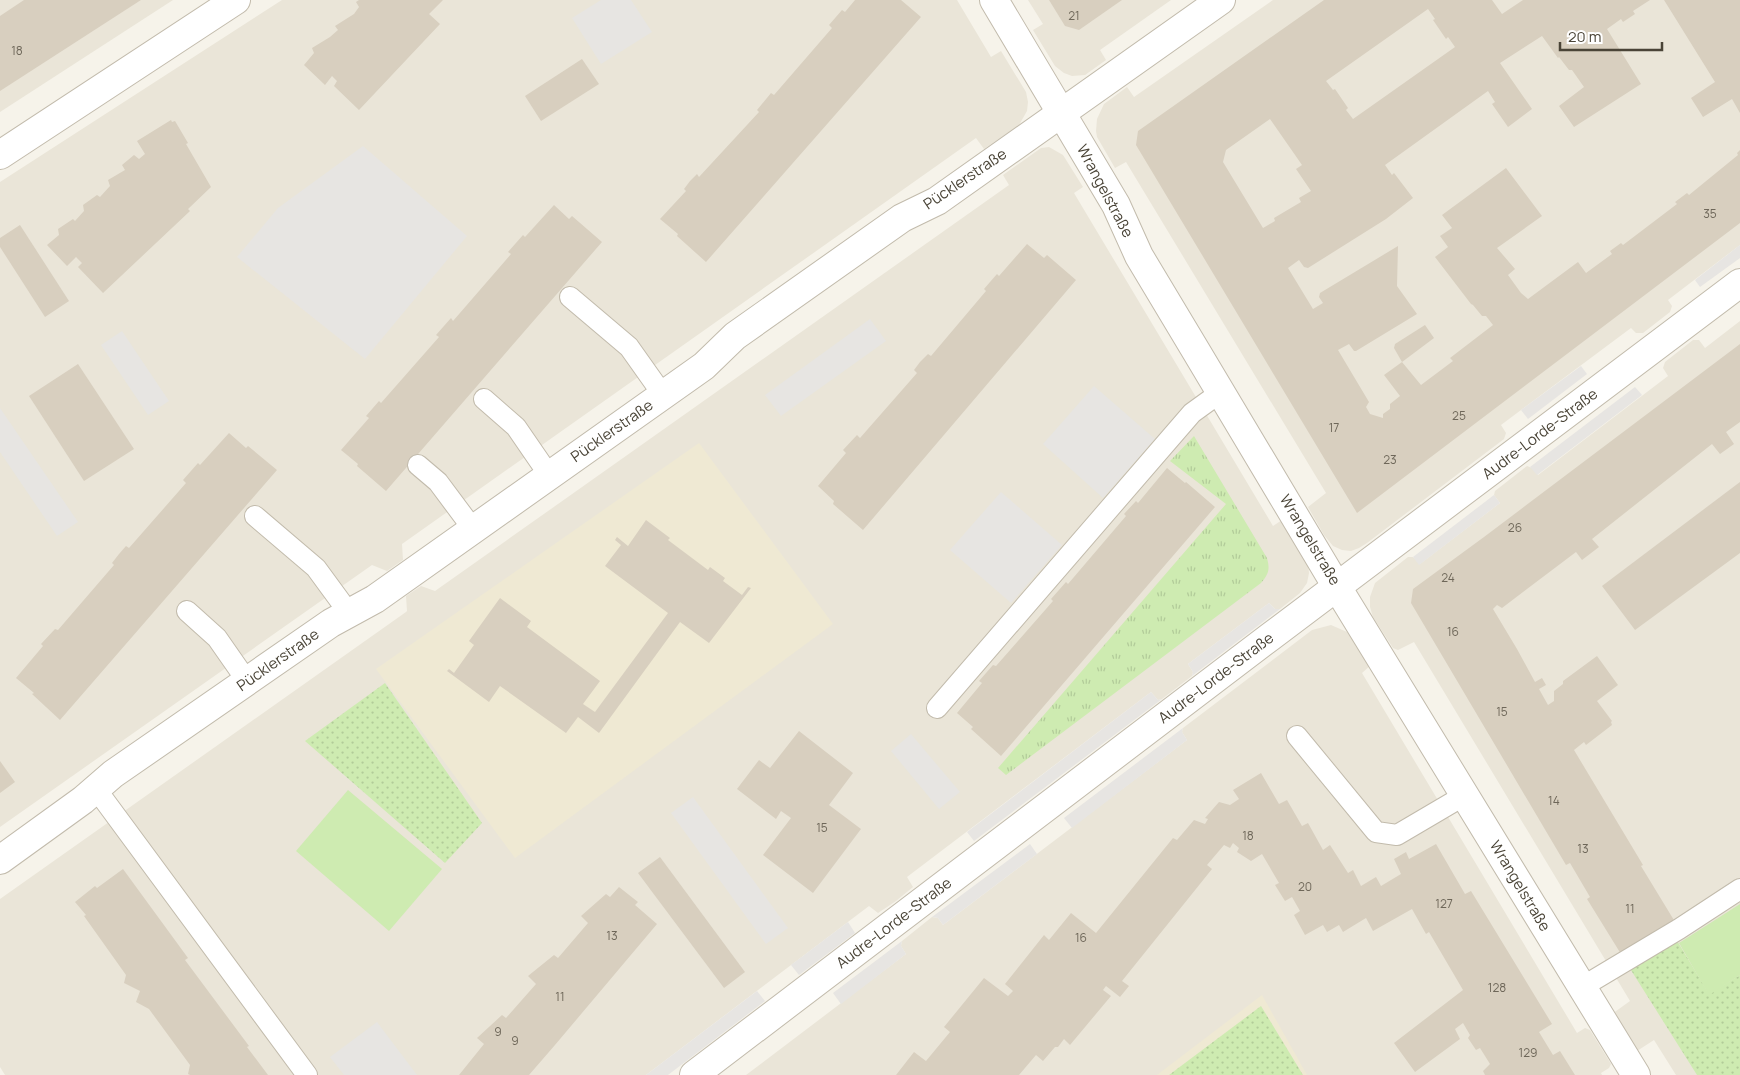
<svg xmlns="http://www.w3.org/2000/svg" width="1740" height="1075" font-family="Manrope,sans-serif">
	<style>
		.residential { fill: #eae5d8 }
		.education { fill: #efe9d3 }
		.grass { fill: url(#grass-tufts) }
		.park { fill: url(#park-dots) }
		.pitch { fill: #ceebb1 }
		.parking { fill: #e7e5e2 }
		.building { fill: #d8cfbf; fill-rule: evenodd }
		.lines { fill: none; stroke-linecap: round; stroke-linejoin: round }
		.service-casing { stroke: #c2bbac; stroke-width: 22 }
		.minor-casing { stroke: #c2bbac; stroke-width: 30 }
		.service { stroke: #fff; stroke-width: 20 }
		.minor { stroke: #fff; stroke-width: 28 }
		.labels { text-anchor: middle; stroke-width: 4; stroke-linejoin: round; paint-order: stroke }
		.number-label { font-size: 12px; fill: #6e6759 }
		.street-label { font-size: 15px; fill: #4a4437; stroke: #fff }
	</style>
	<defs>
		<pattern id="grass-tufts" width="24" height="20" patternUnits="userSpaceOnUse" patternTransform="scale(1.25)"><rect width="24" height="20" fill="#ceebb1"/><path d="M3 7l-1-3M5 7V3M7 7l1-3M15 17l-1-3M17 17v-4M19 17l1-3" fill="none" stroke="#b2cb99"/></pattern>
		<pattern id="park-dots" width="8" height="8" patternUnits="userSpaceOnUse" patternTransform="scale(1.25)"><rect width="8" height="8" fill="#ceebb1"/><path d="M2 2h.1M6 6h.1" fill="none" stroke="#b2cb99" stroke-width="1.8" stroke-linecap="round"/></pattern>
	</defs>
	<rect width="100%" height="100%" fill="#f6f3ea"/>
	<g class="residential">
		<polygon points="0,0 173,0 0,112"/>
		<polygon points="282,0 957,0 991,57 1001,51 1026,92 1028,102 1027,111 1019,125 984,149 976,138 402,544 403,560 387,571 372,565 0,827 0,182"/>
		<polygon points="1028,0 1171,0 1100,50 1106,60 1085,75 1072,76 1064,73 1055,66 1033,30 1043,24"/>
		<polygon points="1273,0 1740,0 1740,245 1668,300 1672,306 1670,312 1643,333 1636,333 1631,328 1501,425 1506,433 1504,439 1367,543 1359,548 1351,551 1342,550 1333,546 1324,535 1308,507 1326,493 1126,162 1115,168 1097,137 1096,131 1097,119 1104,104 1127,87 1134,97"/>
		<polygon points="1049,147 1063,155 1083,187 1074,193 1273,526 1282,520 1308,563 1309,573 1307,583 1300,593 1280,609 1275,609 1269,603 1188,664 1193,672 1192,676 1162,699 1158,700 1151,692 907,877 913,887 896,901 878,913 869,906 646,1075 5,1075 0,1067 0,899 406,612 407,611 406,596 421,586 435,591 1009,185 1003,175 1041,148"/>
		<polygon points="1740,321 1740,1075 1676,1075 1654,1040 1637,1051 1612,1014 1630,1001 1414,642 1398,650 1393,648 1373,617 1370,607 1370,597 1375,583 1408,557 1413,557 1420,564 1500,503 1494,495 1495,491 1527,466 1532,468 1538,475 1668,376 1663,368 1665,362 1693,340 1699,340 1705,348"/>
		<polygon points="1331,625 1347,632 1371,665 1362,673 1577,1033 1585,1028 1590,1030 1611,1064 1609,1068 1601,1073 1602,1075 746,1075 906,954 901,946 902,941 932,917 938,918 943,925 1187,740 1182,732 1183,728 1312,630"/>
	</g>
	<g class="education">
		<polygon points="699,443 833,624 515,858 376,669"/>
		<polygon points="1262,995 1307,1075 1157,1075"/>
	</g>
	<path class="grass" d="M1194,436L1267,558C1270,569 1269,574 1261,583L1006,775L998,768L1226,504L1170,461Z"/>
	<g class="park">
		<polygon points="385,683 482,823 445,863 305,741"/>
		<polygon points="1676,939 1709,994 1740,975 1740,1075 1697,1075 1629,967"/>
		<polygon points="1261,1006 1303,1075 1169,1075"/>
	</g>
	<g class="pitch">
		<polygon points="348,790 442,869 389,931 296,851"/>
		<polygon points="1740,904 1740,975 1709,995 1679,943"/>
	</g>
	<g class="parking">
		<polygon points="601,0 631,0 652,32 601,64 572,18"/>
		<polygon points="363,146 467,236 365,359 237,257 278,208"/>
		<polygon points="1740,245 1740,258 1700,287 1695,280"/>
		<polygon points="870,319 886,341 781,416 765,395"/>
		<polygon points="122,331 169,401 148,415 101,345"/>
		<polygon points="1581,366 1587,374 1528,419 1521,410"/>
		<polygon points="1094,386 1155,439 1103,498 1043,444"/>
		<polygon points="1635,387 1642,395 1537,475 1530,467"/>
		<polygon points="0,408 78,522 57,536 0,452"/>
		<polygon points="1001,492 1062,545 1011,603 950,550"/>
		<polygon points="1494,495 1500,503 1419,565 1413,557"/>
		<polygon points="1269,603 1275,609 1280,609 1192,676 1193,672 1188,664"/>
		<polygon points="1151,692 1158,700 1162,699 974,841 967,832"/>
		<polygon points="1183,728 1182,732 1187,740 1072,828 1064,818"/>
		<polygon points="911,734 960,792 939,809 891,751"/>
		<polygon points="693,797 788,928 766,944 671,813"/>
		<polygon points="1030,844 1037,854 943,925 938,918 932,917"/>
		<polygon points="848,922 855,933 799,975 791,965"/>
		<polygon points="902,941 901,946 906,954 841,1004 833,993"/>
		<polygon points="757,991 765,1001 668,1075 646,1075"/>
		<polygon points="377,1022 417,1075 344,1075 330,1057"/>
	</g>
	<g class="building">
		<polygon points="24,0 141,0 0,91 0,16"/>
		<polygon points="359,0 443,0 429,14 440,24 359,110 334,86 337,81 332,76 325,85 304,65 314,53 312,48 330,37 338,30 335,26 354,14 359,7 356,2"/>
		<polygon points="855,0 901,0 921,17 706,262 677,236 678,234 660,219 686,191 684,189 690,181 697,174 699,177 759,112 757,110 771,93 774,95 832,28 829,25 842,10 845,12"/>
		<polygon points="1049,0 1122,0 1079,30 1065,26"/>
		<path d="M1324,0H1492L1502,14L1523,0H1650L1633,11L1635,14L1623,22L1621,19L1607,29L1641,84L1574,127L1559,106L1584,87L1572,70H1569L1559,57L1558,58L1542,36L1500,63L1532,109L1508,127L1492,104L1495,102L1488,91L1385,165L1392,175L1394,173L1413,198L1386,219L1308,268L1304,267L1299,260L1288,268L1313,309L1323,303L1319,297L1320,293L1398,246L1397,286L1417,314L1356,351H1354L1349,344L1338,350L1369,402L1366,407L1370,414L1383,418V414L1390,409V404L1400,396L1384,375L1402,362L1421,385L1453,361L1450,358L1493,325L1486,316H1482L1473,305L1471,304L1435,257L1448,247L1440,236L1452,228L1442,215L1506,168L1542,216L1497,248L1515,269L1508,275L1521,293L1528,299L1578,262L1586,273L1612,254L1610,251L1621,243L1623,245L1677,204L1675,202L1687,193L1689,195L1738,155L1737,153L1740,150V223L1357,513L1136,145L1138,131ZM1428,9L1435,19L1433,20L1446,39L1448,37L1455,47L1353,119L1346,110L1348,108L1335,89L1333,90L1326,81ZM1270,119L1302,165L1296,169L1311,191L1299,198L1301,202L1274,218L1275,221L1263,228L1223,162L1226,150Z"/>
		<polygon points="1664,0 1740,0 1740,113 1732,99 1703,117 1691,98 1715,82"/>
		<polygon points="582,59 599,84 541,121 525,96"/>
		<polygon points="171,120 172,122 175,121 188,143 186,144 211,187 188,209 190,211 103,293 78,267 82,263 76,257 67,266 47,245 59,235 58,229 73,219 75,221 84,211 83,205 97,195 100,197 110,186 108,180 125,170 122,165 134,155 139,159 145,154 137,141"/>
		<polygon points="554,205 569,219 572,216 602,242 386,491 357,466 358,464 341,450 369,418 366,416 379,401 381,403 439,337 436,335 451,318 453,321 511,254 508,252 523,235 525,237"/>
		<polygon points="20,225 69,301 45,317 0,247 0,238"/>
		<polygon points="1027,244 1044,258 1047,255 1076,280 863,530 833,504 834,501 818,486 846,453 843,450 857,435 860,438 917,373 914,370 920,362 928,354 931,356 986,291 984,289 990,282 997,274 999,276"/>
		<polygon points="1425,325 1434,338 1402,362 1394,348 1395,344"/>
		<polygon points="1740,344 1740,422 1726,432 1734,444 1720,454 1712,444 1592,539 1599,547 1582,560 1576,552 1502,608 1497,605 1493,609 1517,649 1535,682 1542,678 1546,685 1539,689 1548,705 1554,701 1554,691 1563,684 1563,681 1597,656 1618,685 1597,701 1612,721 1611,722 1612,725 1586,745 1584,742 1574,750 1643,865 1641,866 1683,935 1629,967 1587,899 1590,897 1570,863 1566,865 1411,603 1413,589 1484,537"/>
		<polygon points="78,364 134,449 84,481 29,396"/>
		<polygon points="229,433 246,448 248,446 277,470 60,720 32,694 34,693 16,678 43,646 41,644 55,629 58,630 114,565 112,563 119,554 126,546 129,548 186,483 183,480 198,463 200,465"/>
		<polygon points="1167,468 1185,483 1186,482 1215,507 1001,756 971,729 973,727 957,713 982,683 979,681 993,665 996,666 1053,601 1051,599 1066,582 1068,584 1126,516 1124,514 1136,501 1138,503"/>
		<polygon points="1740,482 1740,553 1635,630 1602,586"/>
		<polygon points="646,520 670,538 668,540 708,570 710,567 725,578 723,581 742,595 748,587 751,588 709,643 680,622 599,733 578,717 566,733 500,686 489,702 447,671 449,669 454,673 474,645 469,641 500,598 531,621 527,627 600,681 583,704 595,712 668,613 605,566 621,545 615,540 617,537 628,546"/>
		<polygon points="799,731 853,773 829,805 861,829 813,893 763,855 791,818 781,811 776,819 737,789 759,760 770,768"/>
		<polygon points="0,761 15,782 0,793"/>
		<polygon points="1261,773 1279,804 1287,800 1302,826 1308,823 1323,850 1330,845 1348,873 1353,870 1361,886 1376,877 1381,886 1401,874 1394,859 1406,852 1409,859 1436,844 1465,894 1471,891 1552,1024 1539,1032 1553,1055 1560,1051 1575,1075 1485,1075 1483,1071 1490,1064 1480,1048 1476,1050 1468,1038 1470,1035 1463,1023 1455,1029 1460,1039 1415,1072 1394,1043 1463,990 1429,932 1426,934 1412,909 1373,931 1366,918 1343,932 1339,925 1327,932 1323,925 1305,935 1294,915 1300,911 1292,897 1285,901 1275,885 1279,883 1262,854 1251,861 1237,852 1239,848 1233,843 1230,848 1224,845 1207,865 1212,869 1122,981 1129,986 1120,997 1106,986 1103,990 1111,996 1070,1045 1064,1039 1058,1047 1055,1047 1043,1061 1036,1055 1019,1075 896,1075 914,1052 926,1061 950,1032 944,1027 984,978 1008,996 1013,991 1005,984 1044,935 1049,940 1071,913 1096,933 1173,838 1177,840 1194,820 1205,824 1208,819 1205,818 1219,802 1230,805 1239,799 1233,790"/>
		<polygon points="660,857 745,972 724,988 638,873"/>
		<polygon points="123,869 188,958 185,960 249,1046 247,1047 268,1075 190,1075 188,1074 190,1065 149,1009 136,1002 140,991 124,983 126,975 84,916 86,915 75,902 95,886 97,888"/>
		<polygon points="619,887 638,902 635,905 657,924 555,1045 529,1075 459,1075 484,1044 477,1038 502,1015 506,1018 536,984 528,976 554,955 558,958 588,923 581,916 606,894 610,897"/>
	</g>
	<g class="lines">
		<defs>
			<g id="service">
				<polyline points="570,297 629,347 663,395"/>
				<polyline points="484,399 516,427 549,475"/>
				<polyline points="418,465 438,482 473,529"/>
				<polyline points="255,516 316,568 349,613"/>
				<polyline points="187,611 217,638 247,681"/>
				<polyline points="937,708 1192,413 1221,392"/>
				<polyline points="1297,736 1376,832 1397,835 1465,795"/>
				<polyline points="96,789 307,1075"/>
				<polyline points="1582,987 1679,929 1740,889"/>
			</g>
			<g id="minor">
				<polyline points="994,0 1116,205 1139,256 1196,351 1337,587 1636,1075"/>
				<polyline points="0,155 236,0"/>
				<polyline points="0,860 83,800 113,774 331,623 375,599 704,366 735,336 902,218 937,201 1221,0"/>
				<polyline points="694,1075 1270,637 1740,283"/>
			</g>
		</defs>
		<use href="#service" class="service-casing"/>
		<use href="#minor" class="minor-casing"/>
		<use href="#service" class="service"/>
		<use href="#minor" class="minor"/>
	</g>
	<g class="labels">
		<g class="number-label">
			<text x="1074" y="20">21</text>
			<text x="17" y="55">18</text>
			<text x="1710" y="218">35</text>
			<text x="1459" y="420">25</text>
			<text x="1334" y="432">17</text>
			<text x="1390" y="464">23</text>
			<text x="1515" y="532">26</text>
			<text x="1448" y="582">24</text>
			<text x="1453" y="636">16</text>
			<text x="1502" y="716">15</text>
			<text x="1554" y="805">14</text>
			<text x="822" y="832">15</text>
			<text x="1248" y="840">18</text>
			<text x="1583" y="853">13</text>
			<text x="1305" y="891">20</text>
			<text x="1444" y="908">127</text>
			<text x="1630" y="913">11</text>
			<text x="612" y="940">13</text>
			<text x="1081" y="942">16</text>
			<text x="1497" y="992">128</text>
			<text x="560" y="1001">11</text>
			<text x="498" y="1036">9</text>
			<text x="515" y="1045">9</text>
			<text x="1528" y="1057">129</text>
		</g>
		<g class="street-label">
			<text transform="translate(965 179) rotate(-34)" y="5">Pücklerstraße</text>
			<text transform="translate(1105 191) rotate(62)" y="5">Wrangelstraße</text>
			<text transform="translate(612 431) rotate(-35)" y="5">Pücklerstraße</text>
			<text transform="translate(1540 434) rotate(-37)" y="5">Audre-Lorde-Straße</text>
			<text transform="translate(1310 540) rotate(59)" y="5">Wrangelstraße</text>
			<text transform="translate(278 660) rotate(-35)" y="5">Pücklerstraße</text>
			<text transform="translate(1216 678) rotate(-37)" y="5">Audre-Lorde-Straße</text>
			<text transform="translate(1520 886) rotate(59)" y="5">Wrangelstraße</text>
			<text transform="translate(894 923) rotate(-37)" y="5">Audre-Lorde-Straße</text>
		</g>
	</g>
	<path d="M1560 42v8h102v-8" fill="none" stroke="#4a4437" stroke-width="2.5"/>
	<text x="1568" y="42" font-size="15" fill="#4a4437" stroke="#ffffff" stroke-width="4" paint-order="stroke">20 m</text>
</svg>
